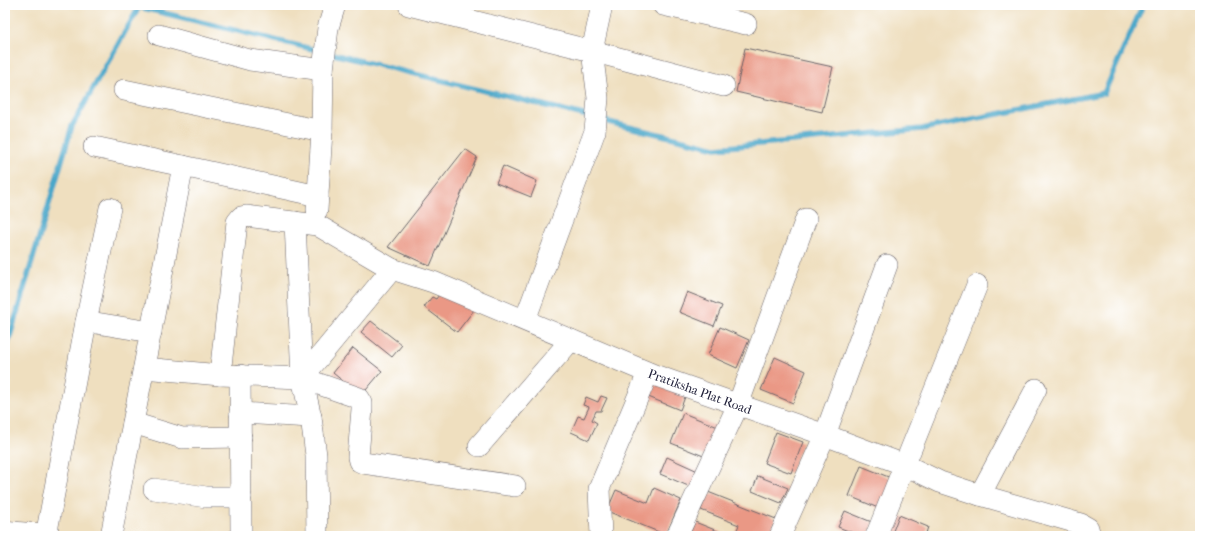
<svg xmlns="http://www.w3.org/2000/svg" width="1205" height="541" font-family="'IM FELL French Canon',serif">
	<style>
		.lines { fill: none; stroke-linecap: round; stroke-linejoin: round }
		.stream { stroke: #4ba7c9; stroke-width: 5.5 }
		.building { fill: #ea9885 }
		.minor-casing { stroke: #6a6469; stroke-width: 22 }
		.minor { stroke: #fff; stroke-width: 21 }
		.labels { text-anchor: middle; stroke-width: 3; stroke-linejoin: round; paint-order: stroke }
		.street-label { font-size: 13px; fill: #22223b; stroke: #fff }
	</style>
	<rect width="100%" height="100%" fill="#fff"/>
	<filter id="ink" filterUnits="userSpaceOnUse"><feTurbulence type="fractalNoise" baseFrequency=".025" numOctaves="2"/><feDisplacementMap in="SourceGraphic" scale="8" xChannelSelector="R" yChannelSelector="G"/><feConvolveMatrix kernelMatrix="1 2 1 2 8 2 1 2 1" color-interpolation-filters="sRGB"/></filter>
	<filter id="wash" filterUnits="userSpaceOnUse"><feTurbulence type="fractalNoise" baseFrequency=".012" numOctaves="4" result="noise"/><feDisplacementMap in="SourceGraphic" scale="16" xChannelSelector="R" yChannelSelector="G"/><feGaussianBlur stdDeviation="0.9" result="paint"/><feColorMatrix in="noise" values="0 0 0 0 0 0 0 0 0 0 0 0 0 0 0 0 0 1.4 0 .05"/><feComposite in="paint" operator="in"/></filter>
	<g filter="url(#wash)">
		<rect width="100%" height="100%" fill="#efdfbf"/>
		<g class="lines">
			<g class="stream">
				<polyline points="600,120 716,148 922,129 1104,93 1143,5"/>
				<polyline points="5,353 72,126 139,7 592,117"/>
			</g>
		</g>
		<g id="blocks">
			<g class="building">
				<polygon points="745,48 833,67 822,112 736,92"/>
				<polygon points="465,149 477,157 430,266 388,247"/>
				<polygon points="503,166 537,181 531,197 496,183"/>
				<polygon points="441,292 474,310 457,332 424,307 432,297 436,299"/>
				<polygon points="687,292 722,306 714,326 679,312"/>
				<polygon points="371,321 402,345 392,357 361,332"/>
				<polygon points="720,327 749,340 737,368 708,355"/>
				<polygon points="353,348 382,371 361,396 333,373"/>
				<polygon points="775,357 806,371 793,403 761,390"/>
				<polygon points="654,375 688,389 680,410 646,396"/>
				<polygon points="601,396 607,398 601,411 596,411 592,420 597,423 589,440 571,432 578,416 584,418 589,407 583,405 586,397 598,402"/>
				<polygon points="683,413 718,427 706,457 671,443"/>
				<polygon points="776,432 803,442 791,473 764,463"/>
				<polygon points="667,457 700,472 693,488 660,474"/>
				<polygon points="861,466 896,480 883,510 849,496"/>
				<polygon points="758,476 788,488 781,503 752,491"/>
				<polygon points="654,488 681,500 666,535 607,511 616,490 648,503"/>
				<polygon points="708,492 776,519 769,536 734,536 739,525 701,510"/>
				<polygon points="845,511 874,523 868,536 861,536 838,527"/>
				<polygon points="899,515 928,527 925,536 906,536 893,531"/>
				<polygon points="695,522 730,536 689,536"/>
			</g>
		</g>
	</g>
	<g filter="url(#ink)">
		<use href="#blocks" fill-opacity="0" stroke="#6a6469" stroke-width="1"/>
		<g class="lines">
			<defs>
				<g id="minor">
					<polyline points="409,5 592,51 724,86"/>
					<polyline points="663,5 746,24"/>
					<polyline points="159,35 250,60 323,70"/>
					<polyline points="124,90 322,131"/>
					<polyline points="94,147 183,166"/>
					<polyline points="317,210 322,131 323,70 328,28 335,5"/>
					<polyline points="295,222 302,378"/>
					<polyline points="525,320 595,131 598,98 592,51 602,5"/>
					<polyline points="86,322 110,208"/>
					<polyline points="144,368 220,375 302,378 359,398 362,403 362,409 358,457 359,461 363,463 515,486"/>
					<polyline points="220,375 237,222 241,217 246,216 317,225 392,269 433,282 654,375 825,435 905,465 940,482 980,495 1036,389"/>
					<polyline points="240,375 241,531"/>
					<polyline points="240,413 311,417"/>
					<polyline points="133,423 182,438 241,437"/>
					<polyline points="479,446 571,340"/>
					<polyline points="154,489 206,497 241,497"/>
					<polyline points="980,495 1081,524 1088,528 1090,536"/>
					<path d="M5,531C15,532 39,536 47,531L86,322H90L151,332"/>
					<polyline points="111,536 183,166 318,196"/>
					<polyline points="317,536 316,455 311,417 302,378 392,269"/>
					<polyline points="601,536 599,489 648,373"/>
					<polyline points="677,536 738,405 806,219"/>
					<polyline points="780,536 825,435 887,265"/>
					<polyline points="876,536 977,285"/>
				</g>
			</defs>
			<use href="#minor" class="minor-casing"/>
			<use href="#minor" class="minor"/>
		</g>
	</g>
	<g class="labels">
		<g class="street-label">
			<text transform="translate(700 391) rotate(20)" y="5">Pratiksha Plat Road</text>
		</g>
	</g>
	<rect width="1205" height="541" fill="none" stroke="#fff" stroke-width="20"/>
</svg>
